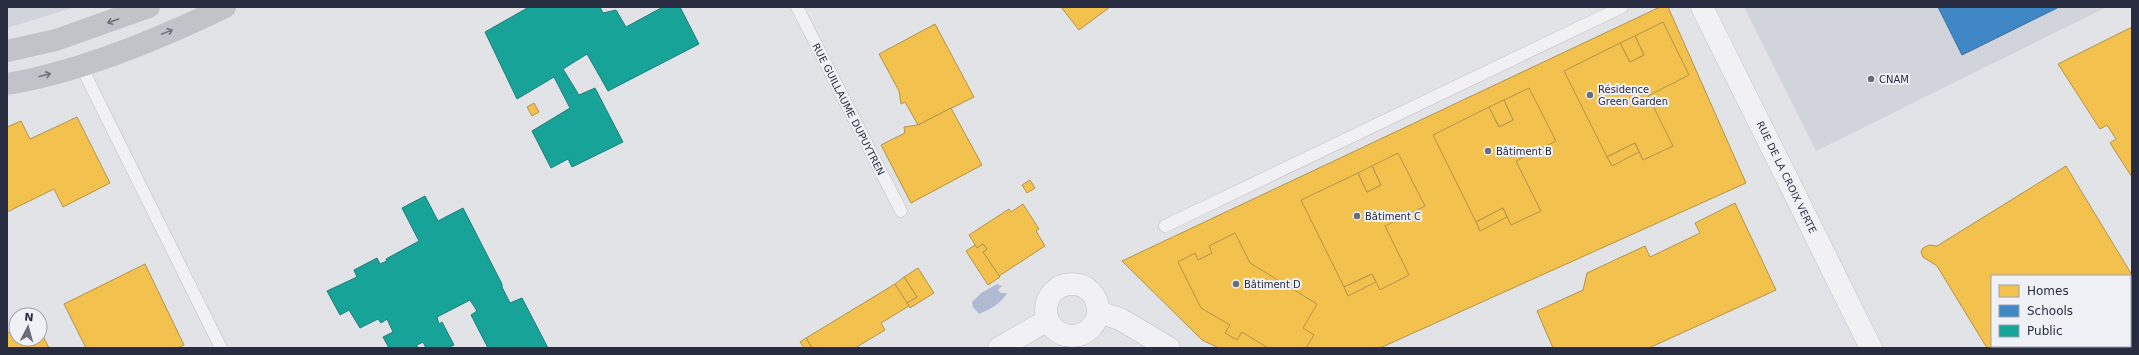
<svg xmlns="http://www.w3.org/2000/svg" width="2139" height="355" font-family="'DejaVu Sans',sans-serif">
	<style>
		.built { fill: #d2d4dc }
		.water { fill: #b0bad3 }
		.homes { fill: #f2c14e; stroke: #b5944a; fill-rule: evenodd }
		.schools { fill: #3f88c5; stroke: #386c9d }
		.public { fill: #17a398; stroke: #1c7f7e }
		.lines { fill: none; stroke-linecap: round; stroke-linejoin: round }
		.service-casing { stroke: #bfc0c5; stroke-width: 13 }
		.minor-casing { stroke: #bfc0c5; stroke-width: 23 }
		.service { stroke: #f1f1f3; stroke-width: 12 }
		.minor { stroke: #f1f1f3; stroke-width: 22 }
		.secondary { stroke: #c2c3c9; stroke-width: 22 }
		.oneway { stroke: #6d707e }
		.poi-dot { fill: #696c7b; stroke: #eff1f6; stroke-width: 1.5 }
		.labels { text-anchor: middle; stroke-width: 4; stroke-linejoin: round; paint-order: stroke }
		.poi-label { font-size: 10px; fill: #282c41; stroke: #eff1f6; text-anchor: start }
		.street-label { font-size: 10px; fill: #282c41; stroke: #eff1f6 }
	</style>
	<rect width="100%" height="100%" fill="#e2e3e7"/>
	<g class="built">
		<polygon points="7,7 75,7 7,28"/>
		<polygon points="1744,7 2107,7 1816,151"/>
	</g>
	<path class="water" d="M997,284L1002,286L998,290L1001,293H1007C1002,303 989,310 979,314L973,307L972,302L981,293Z"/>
	<g class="homes">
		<polygon points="1061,7 1110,7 1079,30"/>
		<polygon points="1660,7 1668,7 1746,183 1380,348 1219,348 1202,340 1122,261"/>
		<polygon points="1663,22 1689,75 1648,96 1673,146 1643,160 1635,143 1607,157 1564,71 1620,43 1630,62 1644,55 1635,36"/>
		<polygon points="935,24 974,97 918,125 905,102 901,104 899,91 879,54"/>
		<polygon points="2132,27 2132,177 2110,143 2116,139 2107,125 2100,129 2058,64"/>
		<polygon points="1635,36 1644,55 1630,62 1620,43"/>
		<polygon points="1529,88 1556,141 1516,161 1541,211 1511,225 1503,208 1476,222 1433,135 1489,107 1499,127 1513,120 1504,100"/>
		<polygon points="1504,100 1513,120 1499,127 1489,107"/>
		<polygon points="534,103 539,112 532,116 527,107"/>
		<polygon points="951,108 982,165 911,203 881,145 905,133 904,127 918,125"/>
		<polygon points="77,117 110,183 63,207 54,189 7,212 7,127 21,121 30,139"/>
		<polygon points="1635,143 1639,152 1612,166 1607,157"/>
		<polygon points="1398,153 1425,206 1385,226 1409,275 1380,290 1372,274 1344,287 1301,200 1358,173 1367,192 1381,185 1372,166"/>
		<polygon points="1372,166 1381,185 1367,192 1358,173"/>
		<path d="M2066,166L2132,275V348H1987L1937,266L1923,257L1921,252L1923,248L1929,245L1937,246ZM1992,276H2130V346H1992Z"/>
		<polygon points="1030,180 1035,188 1027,193 1022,185"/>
		<polygon points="1735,203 1776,290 1649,348 1553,348 1537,311 1583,290 1587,273 1645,246 1650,257 1700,233 1695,223"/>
		<polygon points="1023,204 1039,229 1036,231 1045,246 999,276 983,252 987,249 983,244 977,248 969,235 1009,209 1011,212"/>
		<polygon points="1503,208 1507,217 1480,231 1476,222"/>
		<polygon points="1235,233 1250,263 1317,304 1303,328 1314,335 1306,348 1268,348 1242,332 1237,340 1225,333 1230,325 1201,308 1178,262 1195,253 1198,260 1212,253 1209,246"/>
		<polygon points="983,244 987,249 983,252 1000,277 988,285 966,251 975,245 977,248"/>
		<polygon points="145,264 184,345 178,348 86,348 64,304"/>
		<polygon points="918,268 934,293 910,308 907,303 917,297 904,277"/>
		<polygon points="1372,274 1376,282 1348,296 1344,287"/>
		<polygon points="904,277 917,297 907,303 895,284"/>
		<polygon points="895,284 909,306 881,323 885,330 855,348 812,348 806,338"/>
		<polygon points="16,329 16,339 40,339 40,330 49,348 7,348 7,333"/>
		<polygon points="806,338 812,348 804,348 800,342"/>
	</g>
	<polygon class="schools" points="1938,7 2059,7 1962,55"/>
	<g class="public">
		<polygon points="529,7 600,7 603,13 616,10 626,27 663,7 680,7 699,44 608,91 587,54 563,69 579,95 595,88 623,142 572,167 568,159 551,168 532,131 570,108 554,77 517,99 485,32"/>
		<polygon points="425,196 438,221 463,208 502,284 502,287 510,303 522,298 548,348 488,348 471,315 477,311 470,300 437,317 439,324 442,322 454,345 448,348 426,348 423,342 417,345 417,348 389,348 383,337 393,332 387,319 381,323 378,319 360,328 349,310 340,315 327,291 357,277 354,270 377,258 380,264 387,261 386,259 419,241 402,208"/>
	</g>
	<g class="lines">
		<defs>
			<g id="service">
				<polyline points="797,7 901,211"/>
				<polyline points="81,66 221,348"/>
				<polyline points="1165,226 1622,7"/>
			</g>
			<g id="minor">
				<polyline points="1702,7 1871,348"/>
				<circle cx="1072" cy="310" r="26"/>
				<polyline points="1098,312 1120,319 1169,348"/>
				<polyline points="999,348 1048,320"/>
			</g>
		</defs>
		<use href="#service" class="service-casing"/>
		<use href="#minor" class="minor-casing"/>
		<use href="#service" class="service"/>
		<use href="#minor" class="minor"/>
		<g class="secondary">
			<polyline points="7,51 56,40 149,7"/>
			<path d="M7,84C79,72 159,39 225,7"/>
		</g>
	</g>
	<defs><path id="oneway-shaft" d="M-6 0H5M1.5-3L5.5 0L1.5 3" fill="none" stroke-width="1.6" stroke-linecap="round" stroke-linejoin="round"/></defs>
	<g class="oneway">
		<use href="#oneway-shaft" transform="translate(113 21) rotate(161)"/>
		<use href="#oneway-shaft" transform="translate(167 32) rotate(-22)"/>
		<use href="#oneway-shaft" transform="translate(45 75) rotate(-14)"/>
	</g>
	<g class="poi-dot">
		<circle cx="1871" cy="79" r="4"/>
		<circle cx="1590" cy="95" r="4"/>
		<circle cx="1488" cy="151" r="4"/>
		<circle cx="1357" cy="216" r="4"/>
		<circle cx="1236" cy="284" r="4"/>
	</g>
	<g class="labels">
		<g class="poi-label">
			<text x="1879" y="83">CNAM</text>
			<text x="1598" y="93">Résidence<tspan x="1598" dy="12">Green Garden</tspan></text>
			<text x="1496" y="155">Bâtiment B</text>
			<text x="1365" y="220">Bâtiment C</text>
			<text x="1244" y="288">Bâtiment D</text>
		</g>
		<g class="street-label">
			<text transform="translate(849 109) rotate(63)" y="4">RUE GUILLAUME DUPUYTREN</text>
			<text transform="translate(1787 177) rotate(64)" y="4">RUE DE LA CROIX VERTE</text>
		</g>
	</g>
	<rect width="2139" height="355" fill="none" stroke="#282c41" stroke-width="16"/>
	<rect x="1991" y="275" width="140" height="72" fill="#eff1f6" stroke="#9fa2ae"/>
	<rect x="1999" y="285" width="20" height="12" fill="#f2c14e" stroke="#9fa2ae"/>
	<text x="2027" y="295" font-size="12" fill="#282c41">Homes</text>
	<rect x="1999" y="305" width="20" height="12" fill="#3f88c5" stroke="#9fa2ae"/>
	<text x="2027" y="315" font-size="12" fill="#282c41">Schools</text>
	<rect x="1999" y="325" width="20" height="12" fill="#17a398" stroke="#9fa2ae"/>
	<text x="2027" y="335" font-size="12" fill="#282c41">Public</text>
	<g transform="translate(28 327) rotate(6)"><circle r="19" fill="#eff1f6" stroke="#9fa2ae"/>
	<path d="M0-3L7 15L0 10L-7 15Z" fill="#696c7b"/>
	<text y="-6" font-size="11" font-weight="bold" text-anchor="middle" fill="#282c41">N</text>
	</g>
</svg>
